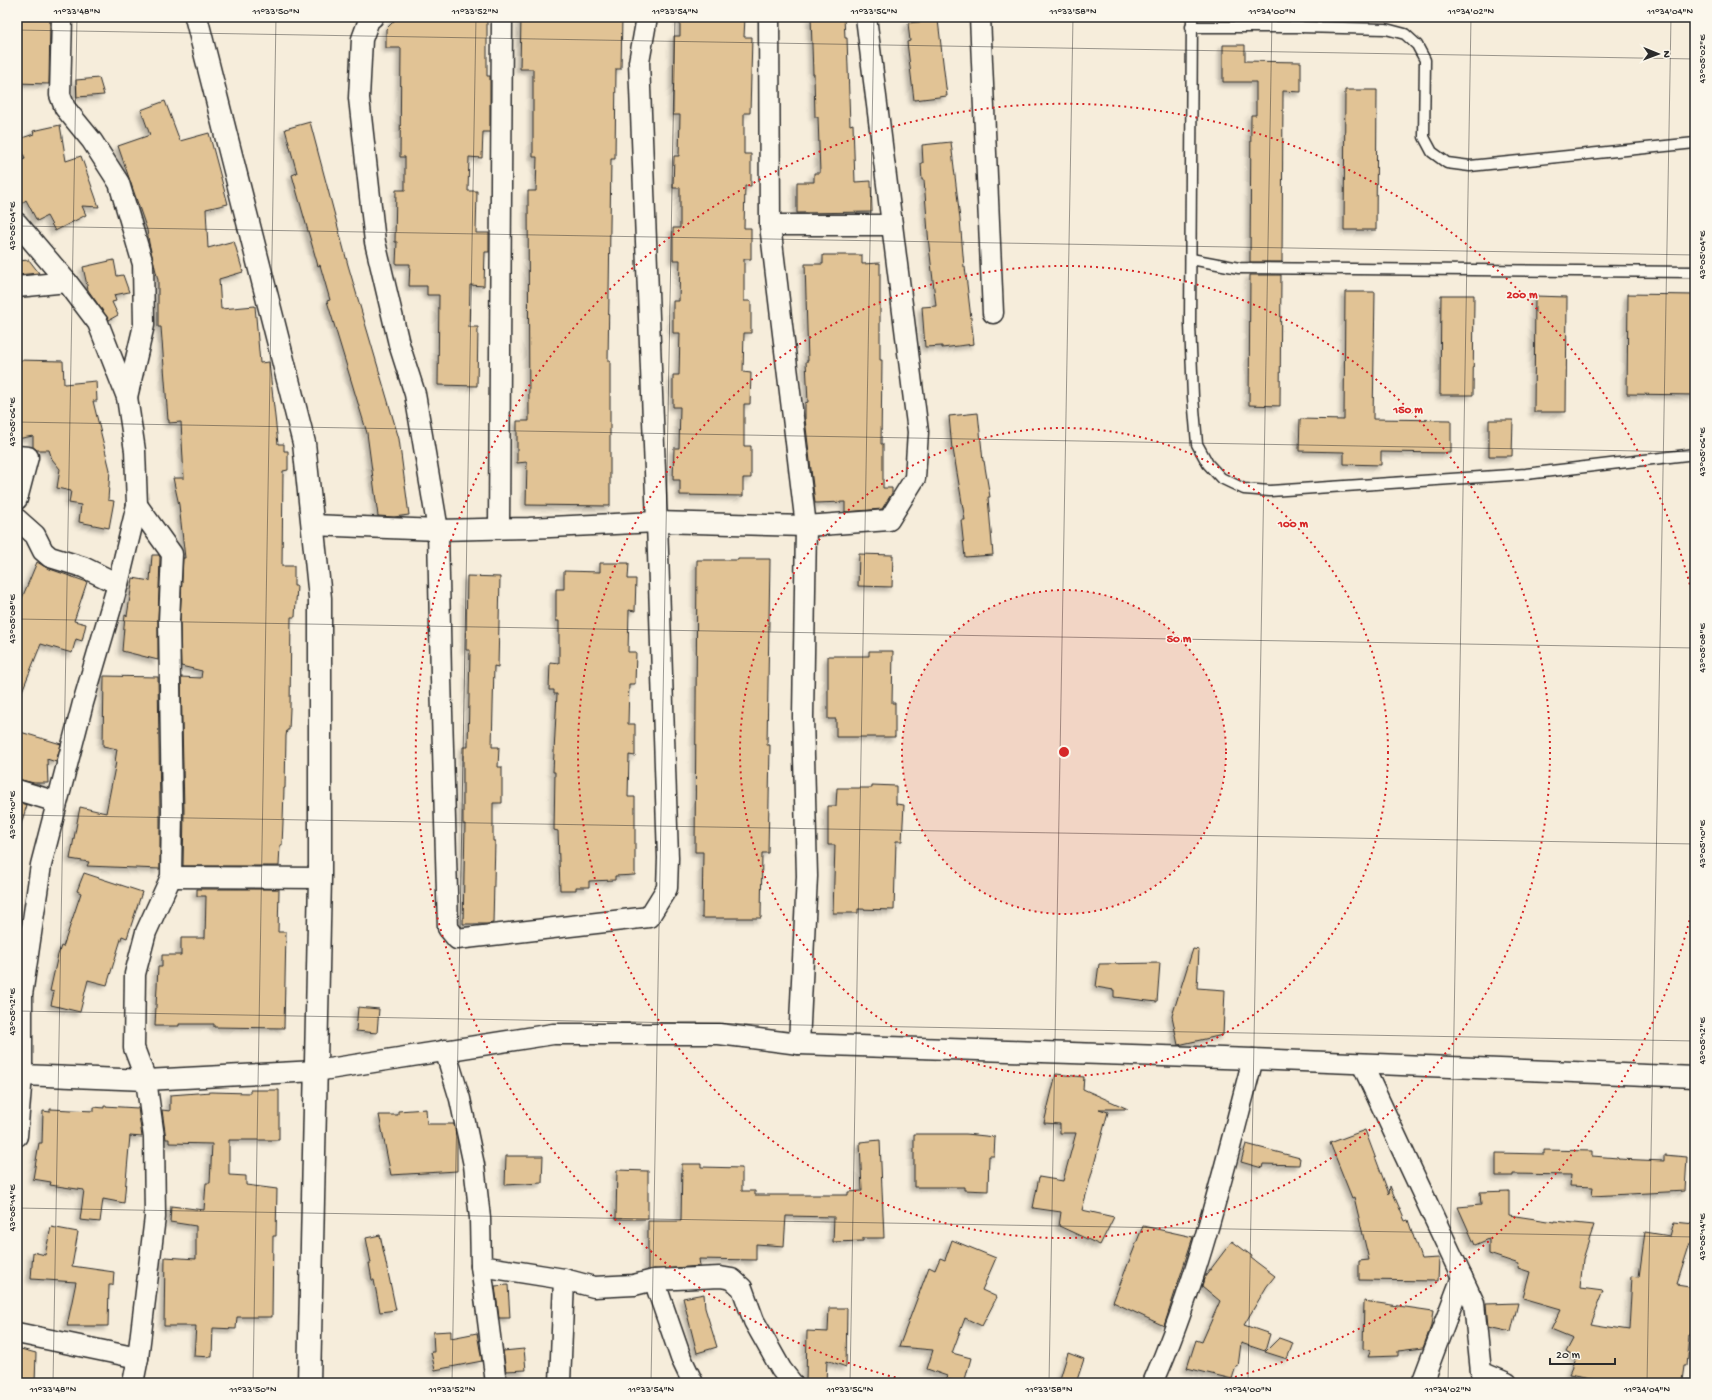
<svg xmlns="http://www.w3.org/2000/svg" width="1712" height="1400" font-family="'Gochi Hand',sans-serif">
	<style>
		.building { fill: #e1c395; stroke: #2b2b2b; filter: url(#shadow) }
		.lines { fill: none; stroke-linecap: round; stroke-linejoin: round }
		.lane-casing { stroke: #2b2b2b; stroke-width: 13 }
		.street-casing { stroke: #2b2b2b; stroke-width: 23 }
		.secondary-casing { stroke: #2b2b2b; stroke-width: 25 }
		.lane { stroke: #fbf7ec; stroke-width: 10 }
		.street { stroke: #fbf7ec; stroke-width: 20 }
		.secondary { stroke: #fbf7ec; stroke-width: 22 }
		.ticks { fill: none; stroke: #2b2b2b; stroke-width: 1; stroke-opacity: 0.45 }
		.ring { fill: none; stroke: #d62828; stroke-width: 2; stroke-dasharray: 2 4 }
		.centre { fill: #d62828; stroke: #fbf7ec; stroke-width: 2 }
		.ring-label { font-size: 12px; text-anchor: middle; font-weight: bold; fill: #d62828; stroke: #fbf7ec; stroke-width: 3; stroke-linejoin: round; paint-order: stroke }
		.neatline { fill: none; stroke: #2b2b2b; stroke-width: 1.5 }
		.ticks-label { font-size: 10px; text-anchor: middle; fill: #2b2b2b }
	</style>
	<defs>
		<filter id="shadow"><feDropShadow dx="-3.5" dy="3.5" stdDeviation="2" flood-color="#0004"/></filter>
	</defs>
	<rect width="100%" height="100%" fill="#f6eddb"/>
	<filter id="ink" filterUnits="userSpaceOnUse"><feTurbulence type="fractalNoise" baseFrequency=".025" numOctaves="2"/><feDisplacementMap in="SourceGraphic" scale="8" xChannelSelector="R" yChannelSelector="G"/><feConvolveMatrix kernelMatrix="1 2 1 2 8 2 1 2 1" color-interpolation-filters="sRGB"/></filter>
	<g filter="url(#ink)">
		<g class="building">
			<polygon points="17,17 50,17 49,84 17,83"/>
			<polygon points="416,17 487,17 487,76 490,76 490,132 483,132 482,158 469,157 468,191 477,191 476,233 489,233 489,252 485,252 484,286 470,285 469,327 478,327 477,386 438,385 439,295 427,295 427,286 409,286 410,264 396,264 397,242 395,242 396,190 405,190 405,157 400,157 401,48 386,48 386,29 396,19"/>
			<polygon points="521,17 622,17 621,69 616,69 615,159 611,159 608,361 610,361 610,506 526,505 527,462 517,463 517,421 529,421 528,191 536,191 537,157 533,157 533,69 520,69"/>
			<polygon points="680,17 745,17 744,37 752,37 750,113 744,113 744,154 751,154 751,186 745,186 744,228 751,228 751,259 744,259 744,301 751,301 751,333 744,333 743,372 751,373 750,404 744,404 744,446 751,446 751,478 743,478 743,496 680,495 680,480 673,480 674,448 679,448 680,407 673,407 673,375 679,375 680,333 673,333 673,301 679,301 680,260 673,260 673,228 680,228 680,188 673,188 674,156 679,156 680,115 673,115 674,36 680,36"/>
			<polygon points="811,17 844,17 845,38 847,38 850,125 853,124 855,182 871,181 872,212 797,213 797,182 814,182 814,173 820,173 818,117 815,117 814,74 813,74"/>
			<polygon points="938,20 947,96 914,100 907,42 910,41 908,23"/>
			<polygon points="1223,45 1245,45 1245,61 1301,62 1301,92 1283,91 1282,262 1250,262 1251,115 1256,115 1256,82 1223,82"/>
			<polygon points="99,78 104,95 77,97 76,80"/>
			<polygon points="1345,90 1377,90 1376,230 1344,230"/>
			<polygon points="165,101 180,141 209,133 228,204 206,209 208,248 234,241 243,272 219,279 221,309 255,306 260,363 269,362 278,444 284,444 284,451 288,451 288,470 283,471 282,566 294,566 294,586 297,586 295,617 291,617 290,709 289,730 287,730 286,736 285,788 284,788 283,822 282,845 280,845 279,866 183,866 184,810 181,677 201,678 202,671 181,666 180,621 183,558 185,558 179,505 173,478 184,478 181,422 169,423 169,420 168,420 161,327 158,327 158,280 149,243 147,230 118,146 150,135 141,110"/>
			<polygon points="310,122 348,265 399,439 409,515 394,517 378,516 367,433 327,301 330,300 320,265 318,266 292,175 297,173 285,129"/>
			<polygon points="60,125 66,161 81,156 99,207 82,206 86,215 55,231 47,216 37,221 26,200 17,207 17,162 25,159 19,139 34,134 33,131"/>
			<polygon points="951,142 960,219 964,267 965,267 974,344 942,348 942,346 925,347 922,307 936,306 929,246 924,180 922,180 921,163 923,163 922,145"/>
			<polygon points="823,255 862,255 862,264 880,263 880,360 882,360 881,444 883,444 883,488 892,488 892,493 882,509 845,512 845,502 815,503 805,419 805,403 808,402 806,361 808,361 805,264 823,264"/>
			<polygon points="29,260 39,273 17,275 17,261"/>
			<polygon points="114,260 117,276 123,275 129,292 114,295 116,301 112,302 118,315 109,320 88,290 83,267"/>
			<polygon points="1250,275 1281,275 1280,406 1249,405"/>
			<polygon points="1345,292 1375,292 1373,419 1451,420 1451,453 1381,452 1381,465 1344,464 1344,452 1299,451 1300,419 1344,420"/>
			<polygon points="1628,294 1695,295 1695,395 1627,394"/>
			<polygon points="1441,295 1474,295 1473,395 1440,395"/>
			<polygon points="1535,296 1567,297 1566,412 1534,412"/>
			<polygon points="17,360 63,361 64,384 96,381 97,401 93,401 110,470 108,500 114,501 109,528 79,522 81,505 69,503 71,491 57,488 60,469 52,459 49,450 37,450 33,447 33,436 17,439"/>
			<polygon points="978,413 983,461 984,461 990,497 988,497 993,555 965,557 961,520 965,520 953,449 952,449 949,416"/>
			<polygon points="1489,420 1513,420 1512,456 1489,456"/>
			<polygon points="859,554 893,555 892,587 858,586"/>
			<polygon points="152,555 159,555 160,557 158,620 158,660 122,651 125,615 127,616 133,578 150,581"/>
			<polygon points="738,559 770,559 767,745 770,745 768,853 762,853 761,918 702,918 703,852 695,852 697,560 738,560"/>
			<polygon points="37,562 47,568 87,582 74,621 86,624 82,641 76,639 72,653 41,644 18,701 17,610"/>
			<polygon points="600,563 629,563 628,579 636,579 635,611 629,610 628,652 636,652 635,684 629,684 628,724 635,724 635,756 629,755 628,797 635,797 635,875 615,876 615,880 589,881 589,887 576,887 576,890 560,890 558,831 554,830 555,772 553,772 557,694 554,694 554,690 549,690 550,662 559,663 559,621 556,621 556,589 564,589 564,571 600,572"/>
			<polygon points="467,576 500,577 498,667 494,666 492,747 499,747 498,767 502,767 502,803 493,803 493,841 495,841 493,923 487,924 463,924 465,824 463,824 463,747 468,747 470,650 466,650"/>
			<polygon points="869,651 893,651 892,703 895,703 895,737 836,737 836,719 828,719 828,656 869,656"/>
			<polygon points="104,676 158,677 160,810 160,869 87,866 89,862 70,859 80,807 106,813 116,762 115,762 117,749 103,746"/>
			<polygon points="17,731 61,744 56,762 47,759 48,783 34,783 17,779"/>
			<polygon points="872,785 896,786 896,804 904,805 902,841 896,841 894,910 858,909 858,913 833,913 835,845 828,845 828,806 836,806 837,788 872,788"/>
			<polygon points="17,802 27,805 21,824 17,824"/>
			<polygon points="84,873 142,892 127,938 122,936 107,985 88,980 80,1012 51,1005 54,992 50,991 58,955 61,946 63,947 81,893 77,891"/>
			<polygon points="197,889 279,889 278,932 286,932 284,1028 214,1027 214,1024 179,1024 179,1026 155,1026 158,967 162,967 162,955 181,955 181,938 205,938 206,896 197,896"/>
			<polygon points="1193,949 1199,950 1197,988 1225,990 1223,1035 1178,1045 1172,1016"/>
			<polygon points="1160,963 1157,1002 1114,997 1114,990 1096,987 1099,964"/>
			<polygon points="358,1007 379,1009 377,1033 356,1031"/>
			<polygon points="1056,1074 1084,1077 1083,1089 1128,1109 1099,1109 1108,1112 1082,1210 1114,1217 1100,1245 1059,1226 1061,1212 1033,1208 1039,1177 1063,1181 1076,1133 1060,1133 1060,1124 1044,1123"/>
			<polygon points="250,1090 279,1090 279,1140 229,1140 229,1175 246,1176 246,1185 277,1189 276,1236 273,1236 272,1317 237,1317 236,1329 213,1328 212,1357 194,1356 196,1326 164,1326 165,1257 196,1259 196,1226 170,1222 171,1206 204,1210 206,1183 210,1183 212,1144 169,1143 169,1139 166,1139 162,1110 170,1111 170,1095 211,1092 250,1093"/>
			<polygon points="104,1106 138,1108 142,1137 130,1136 124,1203 103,1199 100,1222 80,1220 84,1190 50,1185 51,1182 33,1179 39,1143 42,1143 43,1111 50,1112 50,1109 94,1111 94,1107 104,1108"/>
			<polygon points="426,1109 427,1124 454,1124 457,1139 457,1171 391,1175 379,1115 398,1115 398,1111"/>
			<polygon points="1365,1130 1389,1194 1390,1186 1405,1221 1408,1220 1421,1259 1439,1258 1438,1281 1359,1280 1359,1261 1369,1260 1354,1197 1352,1198 1330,1143"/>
			<polygon points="914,1134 966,1134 995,1137 994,1156 989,1156 988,1191 964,1190 964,1187 914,1187"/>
			<polygon points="880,1140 884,1238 863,1238 863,1241 833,1242 834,1217 786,1216 784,1246 756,1244 756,1260 699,1259 700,1266 648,1270 648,1221 681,1221 682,1164 701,1164 701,1167 742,1168 742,1191 755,1191 755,1195 848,1195 848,1192 862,1191 860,1142"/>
			<polygon points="1246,1144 1300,1158 1299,1165 1263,1164 1262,1168 1241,1162"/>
			<polygon points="1544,1150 1592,1151 1592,1156 1618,1158 1618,1159 1664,1161 1664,1155 1687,1157 1685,1191 1592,1196 1593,1187 1570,1186 1571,1175 1513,1174 1513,1176 1496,1176 1496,1153 1544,1154"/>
			<polygon points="506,1156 543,1156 542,1183 505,1185"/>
			<polygon points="617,1170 648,1171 648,1219 616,1219"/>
			<polygon points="1509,1191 1509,1215 1555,1222 1555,1221 1594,1225 1583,1259 1580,1288 1603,1291 1590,1324 1629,1330 1632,1276 1639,1277 1645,1232 1670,1236 1674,1222 1695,1224 1695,1244 1690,1243 1677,1284 1695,1287 1692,1335 1690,1335 1687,1366 1685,1366 1683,1381 1651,1379 1651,1383 1621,1383 1569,1374 1576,1358 1566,1352 1573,1339 1551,1330 1561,1309 1523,1298 1530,1272 1518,1268 1519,1264 1489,1254 1489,1239 1475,1245 1458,1207 1481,1205 1480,1192"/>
			<polygon points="1143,1226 1193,1237 1164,1326 1113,1302"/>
			<polygon points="51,1227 78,1232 72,1266 114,1272 113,1285 109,1285 108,1326 67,1326 76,1282 31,1279 33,1252 45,1255"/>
			<polygon points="380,1235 396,1310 380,1312 374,1280 372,1280 369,1263 371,1263 366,1238"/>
			<polygon points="952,1240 996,1258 982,1290 997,1297 982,1326 965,1318 952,1353 971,1358 964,1383 946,1379 947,1376 927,1369 933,1350 899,1347 929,1267 935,1270 940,1258 945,1260"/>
			<polygon points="1232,1241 1252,1256 1251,1258 1275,1276 1267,1286 1244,1325 1270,1334 1265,1351 1241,1343 1238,1367 1236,1366 1232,1379 1187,1368 1196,1340 1202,1342 1220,1301 1202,1286 1204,1278"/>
			<polygon points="508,1285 510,1318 499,1318 495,1286"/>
			<polygon points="704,1294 705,1308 717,1347 697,1353 683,1298"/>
			<polygon points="1364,1301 1433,1311 1431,1326 1423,1348 1398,1351 1398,1356 1368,1357 1371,1350 1363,1349"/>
			<polygon points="1518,1303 1511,1332 1488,1327 1486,1304"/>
			<polygon points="829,1308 847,1308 846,1367 827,1360 826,1383 806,1383 807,1331 828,1332"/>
			<polygon points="451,1331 451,1338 477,1333 482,1361 435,1370 431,1352 434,1352 433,1332"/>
			<polygon points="1279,1338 1293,1343 1287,1359 1265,1352"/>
			<polygon points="17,1348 36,1353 35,1383 17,1383"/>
			<polygon points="524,1349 526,1370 506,1371 503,1351"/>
			<polygon points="1068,1353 1084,1359 1076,1383 1071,1383 1060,1379"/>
		</g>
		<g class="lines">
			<defs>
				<g id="lane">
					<polyline points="1192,17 1190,324 1193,397 1197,444 1208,464 1221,478 1244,489 1270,491 1526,474 1695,454"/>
					<polyline points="1191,27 1300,27 1386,29 1405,34 1417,45 1425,60 1424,137 1432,152 1447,163 1470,166 1695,143"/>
					<polyline points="1191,259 1239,268 1695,272"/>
				</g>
				<g id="street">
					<polyline points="62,17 60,95 65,108 92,141 119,183 143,264 144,325 127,397"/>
					<polyline points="373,17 369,20 362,39 359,98 375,242 399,344 415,394 438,530 441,677 448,928 457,939 649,917 667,888 668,858 657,522 639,62 647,17"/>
					<polyline points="769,17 770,225 806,526 803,717 807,876 799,1044"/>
					<polyline points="980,17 993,313"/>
					<polyline points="17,223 67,282 98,323 127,397 135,451 137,505 118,584 83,703 41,865 22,995 22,1075 17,1136"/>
					<polyline points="770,225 892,225"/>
					<polyline points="17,287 67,282"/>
					<polyline points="17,456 28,457 17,499"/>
					<polyline points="17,519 35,535 43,551 50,557 83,567 118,584"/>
					<polyline points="312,525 438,530 529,528 657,522 806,526 889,520 915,478 918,432 866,17"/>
					<polyline points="499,528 502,17"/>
					<polyline points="17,790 57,802"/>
					<polyline points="171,877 320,878"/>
					<polyline points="445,1050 460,1099 474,1165 480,1218 481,1266 496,1383"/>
					<polyline points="1362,1064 1474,1303 1481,1372 1507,1383"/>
					<polyline points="17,1077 22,1075 146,1080 316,1071 553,1034 719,1034 799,1044 1253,1059 1695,1077"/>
					<polyline points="481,1266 564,1279 594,1287 634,1285 654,1280 720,1277 732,1279 742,1288 754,1321 781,1369 792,1383"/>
					<polyline points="654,1280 681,1358 693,1383"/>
					<polyline points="17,1333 138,1358"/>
					<polyline points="133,1383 138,1358 155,1217 154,1137 146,1080 134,1048 135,974 146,932 171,877 172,810 169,621 172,554 137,505"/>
					<polyline points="560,1383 564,1279"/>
					<path d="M1153,1383C1199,1279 1224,1168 1253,1059"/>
					<polyline points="1422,1383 1462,1277"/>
				</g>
				<polyline id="secondary" points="196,17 304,443 320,598 320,878 309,1383"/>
			</defs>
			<use href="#lane" class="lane-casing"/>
			<use href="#street" class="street-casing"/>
			<use href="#secondary" class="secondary-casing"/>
			<use href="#lane" class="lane"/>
			<use href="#street" class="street"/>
			<use href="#secondary" class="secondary"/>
		</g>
	</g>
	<path class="ticks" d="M17,30L1695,59M17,226L1695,255M17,422L1695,452M17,619L1695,648M17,815L1695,844M17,1011L1695,1041M17,1208L1695,1237M53,1383L77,17M253,1383L276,17M452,1383L476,17M651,1383L675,17M850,1383L874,17M1049,1383L1073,17M1248,1383L1272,17M1448,1383L1471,17M1647,1383L1671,17"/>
	<circle cx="1064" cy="752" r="162" fill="#d62828" fill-opacity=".12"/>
	<g class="ring">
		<circle cx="1064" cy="752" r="162"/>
		<circle cx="1064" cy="752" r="324"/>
		<circle cx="1064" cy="752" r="486"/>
		<path d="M1694 903A648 648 0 0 1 1215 1382M913 1382A648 648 0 1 1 1694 601"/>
	</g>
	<circle cx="1064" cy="752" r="6" class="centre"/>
	<g class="ring-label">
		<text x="1522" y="298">200 m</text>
		<text x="1408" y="413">150 m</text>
		<text x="1293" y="527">100 m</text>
		<text x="1179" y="642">50 m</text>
	</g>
	<rect width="1712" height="1400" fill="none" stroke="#fbf7ec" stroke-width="44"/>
	<g transform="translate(1658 54) rotate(91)" stroke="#fbf7ec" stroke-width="3" paint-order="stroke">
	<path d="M0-3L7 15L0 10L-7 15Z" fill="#2b2b2b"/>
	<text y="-6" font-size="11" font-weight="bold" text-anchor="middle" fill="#2b2b2b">N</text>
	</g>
	<path d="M1550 1358v6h65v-6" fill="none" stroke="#2b2b2b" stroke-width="2"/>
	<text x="1556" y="1358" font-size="12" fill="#2b2b2b" stroke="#fbf7ec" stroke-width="3" paint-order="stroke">20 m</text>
	<rect x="22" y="22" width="1668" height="1356" class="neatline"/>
	<g class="ticks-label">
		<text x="77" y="14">11°33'48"N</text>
		<text x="276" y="14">11°33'50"N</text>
		<text x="475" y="14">11°33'52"N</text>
		<text x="675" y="14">11°33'54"N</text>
		<text x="874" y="14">11°33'56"N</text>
		<text x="1073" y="14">11°33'58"N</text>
		<text x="1272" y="14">11°34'00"N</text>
		<text x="1471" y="14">11°34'02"N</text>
		<text x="1670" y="14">11°34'04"N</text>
		<text transform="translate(1701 59) rotate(-90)" y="4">43°05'02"E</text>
		<text transform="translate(11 226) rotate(-90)" y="4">43°05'04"E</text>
		<text transform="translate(1701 255) rotate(-90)" y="4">43°05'04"E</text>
		<text transform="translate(11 422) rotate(-90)" y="4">43°05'06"E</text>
		<text transform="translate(1701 452) rotate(-90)" y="4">43°05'06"E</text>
		<text transform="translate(11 619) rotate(-90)" y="4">43°05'08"E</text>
		<text transform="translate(1701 648) rotate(-90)" y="4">43°05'08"E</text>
		<text transform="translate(11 815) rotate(-90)" y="4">43°05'10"E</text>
		<text transform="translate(1701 844) rotate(-90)" y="4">43°05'10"E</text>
		<text transform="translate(11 1012) rotate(-90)" y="4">43°05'12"E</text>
		<text transform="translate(1701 1041) rotate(-90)" y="4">43°05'12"E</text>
		<text transform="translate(11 1208) rotate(-90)" y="4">43°05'14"E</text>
		<text transform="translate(1701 1237) rotate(-90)" y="4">43°05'14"E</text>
		<text x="53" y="1392">11°33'48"N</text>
		<text x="253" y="1392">11°33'50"N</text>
		<text x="452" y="1392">11°33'52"N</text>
		<text x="651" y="1392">11°33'54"N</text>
		<text x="850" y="1392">11°33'56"N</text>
		<text x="1049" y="1392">11°33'58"N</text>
		<text x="1248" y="1392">11°34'00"N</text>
		<text x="1448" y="1392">11°34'02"N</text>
		<text x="1647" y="1392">11°34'04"N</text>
	</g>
</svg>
